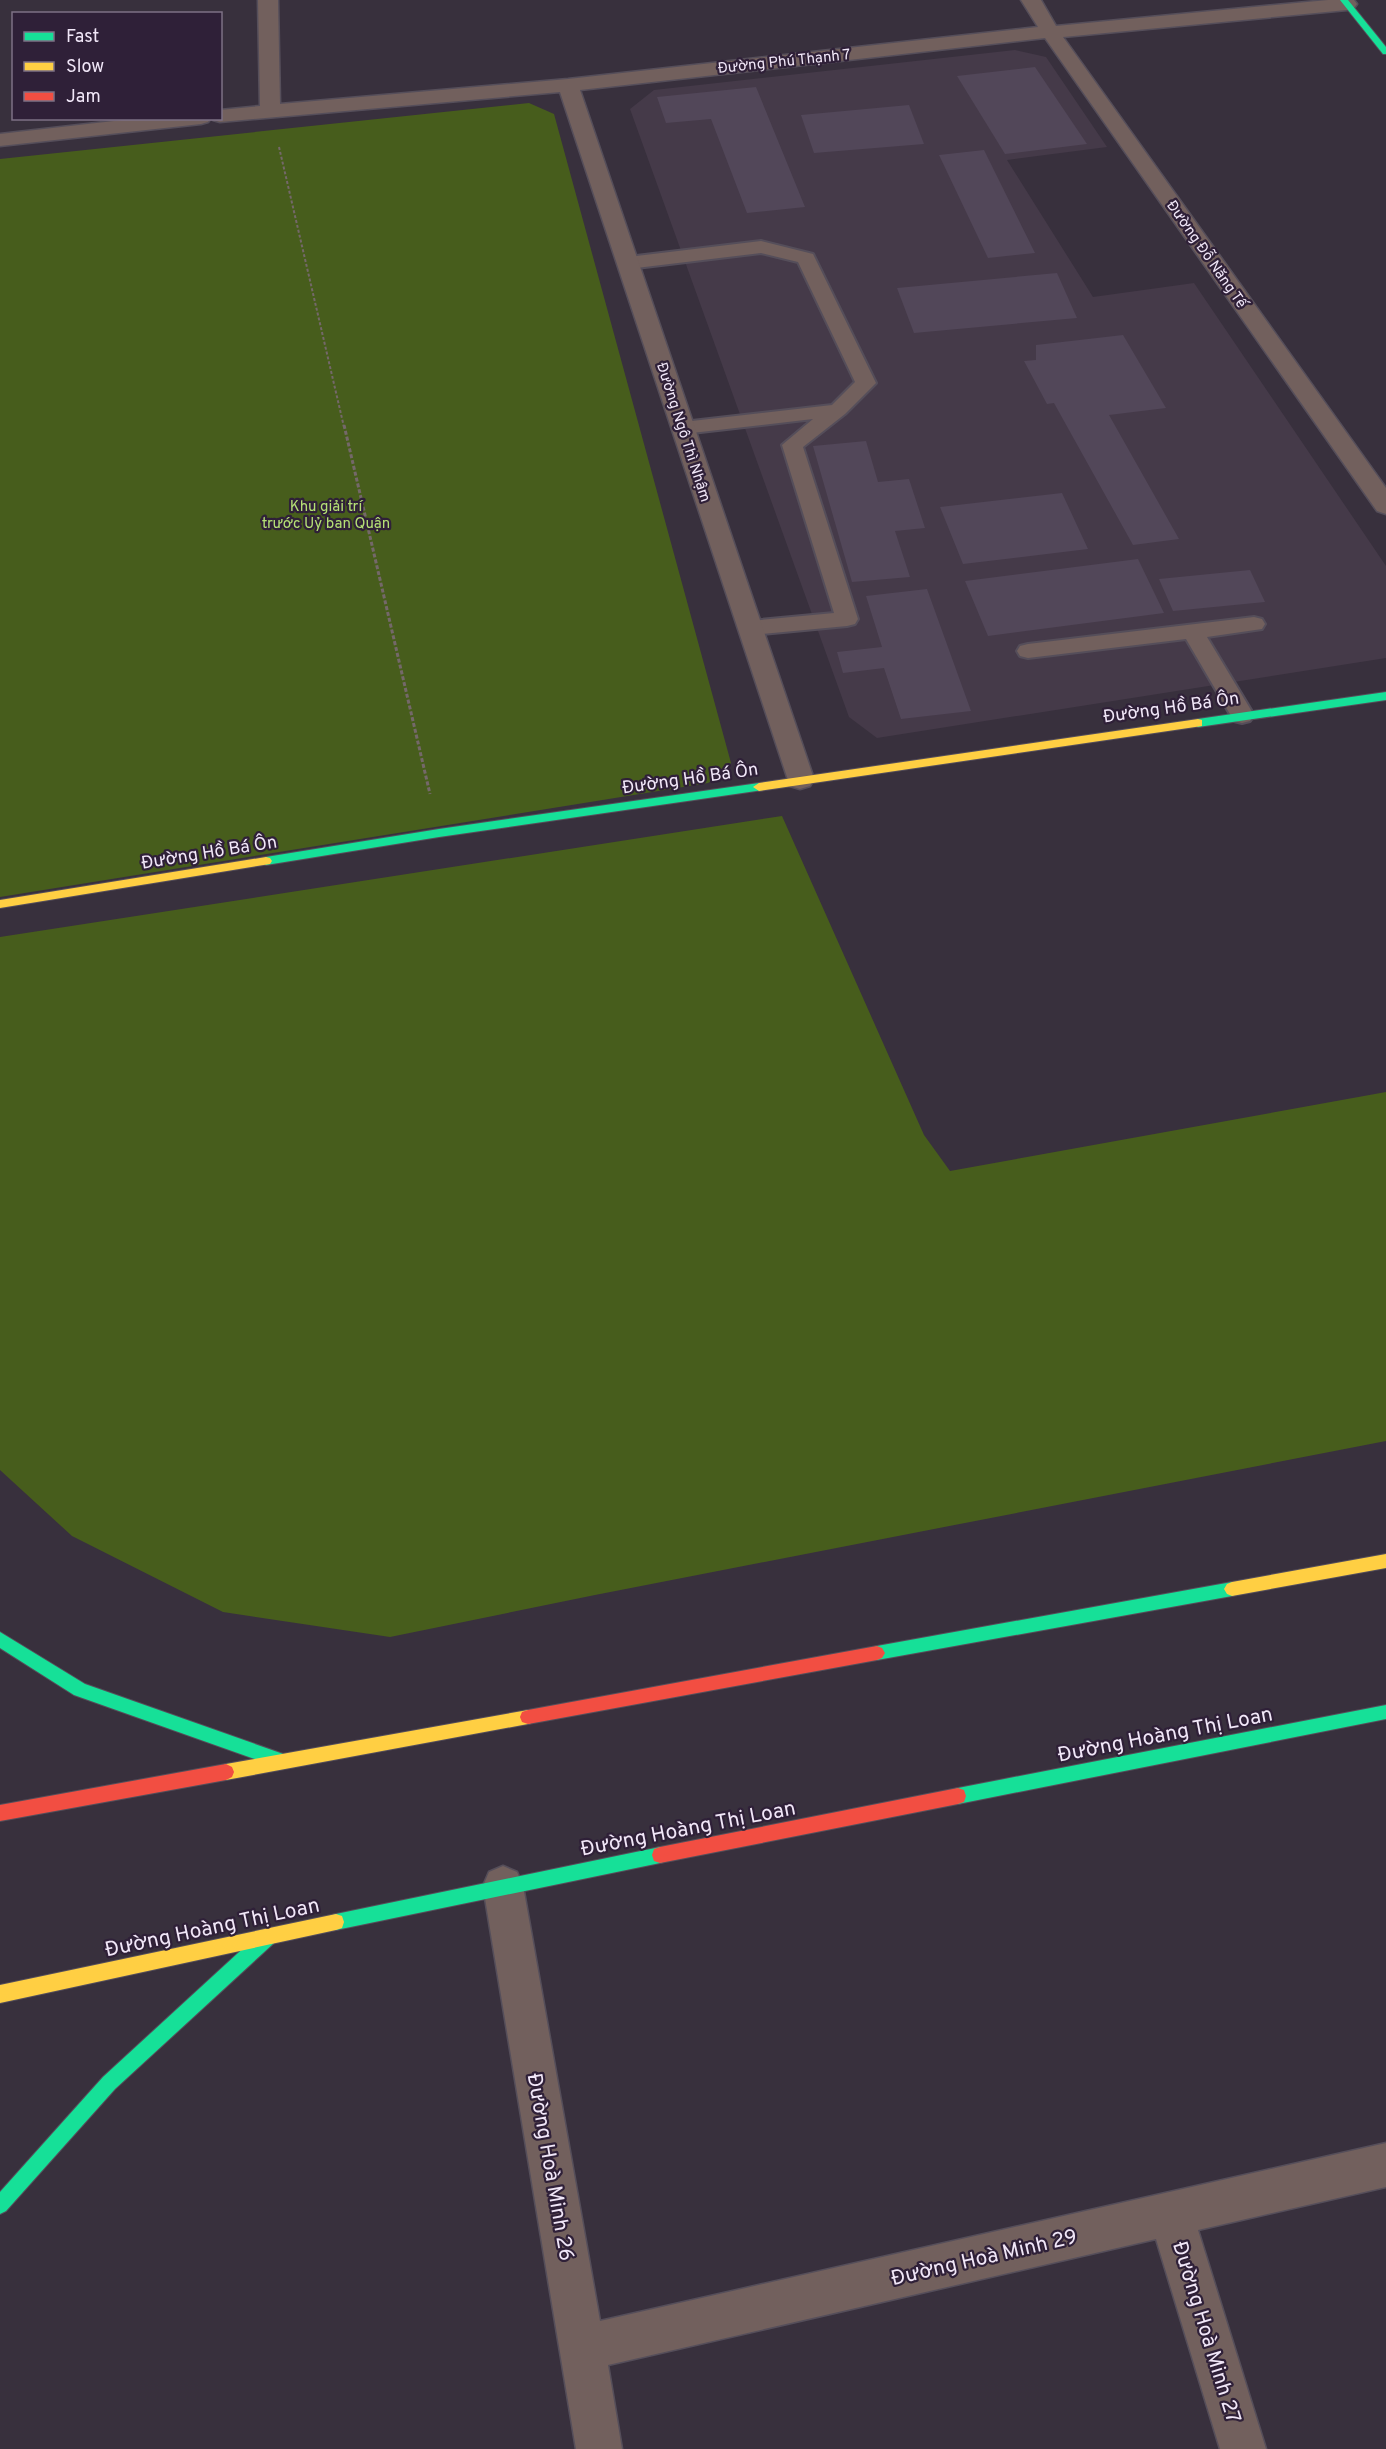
<svg xmlns="http://www.w3.org/2000/svg" width="1386" height="2449" font-family="Overpass,sans-serif">
	<style>
		.commercial { fill: #453a49 }
		.green { fill: #475d1c }
		.building { fill: #524759 }
		.lines { fill: none; stroke-linecap: round; stroke-linejoin: round }
		.lane-casing { stroke: #554e5a; stroke-width: 4 }
		.street-casing { stroke: #554e5a; stroke-width: 3 }
		.fast-casing { stroke: #554e5a; stroke-width: 2 }
		.slow-casing { stroke: #554e5a; stroke-width: 2 }
		.jam-casing { stroke: #554e5a; stroke-width: 2 }
		.path-far1 { stroke: #746869; stroke-width: 2; stroke-dasharray: 3 2; stroke-linecap: butt }
		.path { stroke: #746869; stroke-width: 3; stroke-dasharray: 4 2; stroke-linecap: butt }
		.lane { fill: #72605d; fill-rule: evenodd }
		.street { fill: #72605d; fill-rule: evenodd }
		.fast { fill: #16e098; fill-rule: evenodd }
		.slow { fill: #ffcf43; fill-rule: evenodd }
		.jam { fill: #f24e42; fill-rule: evenodd }
		.labels { text-anchor: middle; stroke-width: 4.5; stroke-linejoin: round; paint-order: stroke }
		.far-street-label { font-size: 15px; fill: #f1e7f8; stroke: #2f2038 }
		.far-park-label { font-size: 15px; fill: #b5e175; stroke: #2f2038 }
		.street-label { font-size: 18px; fill: #f1e7f8; stroke: #2f2038 }
		.near-street-label { font-size: 21px; fill: #f1e7f8; stroke: #2f2038 }
	</style>
	<rect width="100%" height="100%" fill="#38303d"/>
	<polygon class="commercial" points="1015,50 1046,57 1107,147 1007,160 1093,297 1194,283 1386,566 1386,658 877,738 849,717 630,109 654,90"/>
	<g class="green">
		<polygon points="529,103 554,114 731,763 723,774 708,783 0,897 0,159"/>
		<polygon points="782,816 924,1135 950,1171 1386,1092 1386,1441 595,1595 390,1637 223,1612 72,1536 0,1470 0,937"/>
	</g>
	<g class="building">
		<polygon points="1035,67 1087,144 1005,154 957,76"/>
		<polygon points="756,87 805,207 747,213 711,119 666,123 657,97"/>
		<polygon points="909,105 924,144 814,153 801,115"/>
		<polygon points="984,150 1035,253 988,258 939,155"/>
		<polygon points="1057,273 1077,318 914,333 897,288"/>
		<polygon points="1123,335 1166,408 1109,415 1179,539 1133,545 1054,403 1047,404 1024,361 1036,360 1036,345"/>
		<polygon points="866,441 878,482 909,479 925,528 895,531 910,577 852,582 813,446"/>
		<polygon points="1062,493 1088,549 963,564 940,507"/>
		<polygon points="1138,559 1164,613 988,636 965,581"/>
		<polygon points="1250,570 1265,602 1173,611 1159,579"/>
		<polygon points="927,589 971,711 901,719 884,668 843,673 837,652 882,647 866,596"/>
	</g>
	<g class="lines">
		<defs>
			<g id="lane">
				<polygon points="761,241 813,254 876,383 845,414 803,447 858,619 855,624 847,626 750,635 742,633 739,628 742,623 750,621 834,613 782,445 813,419 683,434 676,432 673,428 676,424 683,422 832,405 855,382 798,262 761,253 628,269 621,267 618,263 621,259 628,257"/>
				<polygon points="1254,617 1262,619 1265,624 1262,629 1207,637 1254,715 1250,721 1242,723 1234,721 1186,639 1028,658 1020,656 1017,651 1020,646 1028,644"/>
			</g>
			<g id="street">
				<polygon points="258,0 278,0 280,104 568,79 1038,27 1021,0 1041,0 1056,26 1328,0 1354,0 1357,4 1354,8 1347,10 1063,37 1386,488 1386,514 1377,511 1045,38 580,90 814,779 810,786 800,789 790,786 560,92 220,122 213,120 211,118 220,118 220,110 260,106"/>
				<polygon points="140,118 211,118 208,122 201,124 0,146 0,134"/>
				<polygon points="503,1866 517,1872 523,1886 600,2321 1386,2143 1386,2187 1198,2230 1266,2449 1220,2449 1156,2239 608,2365 622,2449 576,2449 483,1886 489,1872"/>
			</g>
			<g id="fast">
				<polygon points="1340,0 1348,0 1386,47 1386,54 1383,54"/>
				<polygon points="1386,692 1386,700 1198,727 1192,723 1198,719"/>
				<polygon points="759,783 763,784 763,790 439,837 266,865 260,861 266,857 439,829"/>
				<polygon points="1232,1582 1237,1584 1240,1589 1237,1594 1232,1596 877,1660 872,1658 869,1653 872,1648 877,1646"/>
				<polygon points="0,1632 85,1684 289,1756 291,1761 289,1766 283,1769 74,1695 0,1648"/>
				<polygon points="1386,1705 1386,1719 958,1804 952,1802 950,1796 952,1790 958,1788"/>
				<polygon points="660,1847 666,1849 668,1855 666,1861 660,1863 336,1930 330,1928 328,1922 330,1916 336,1914"/>
				<polygon points="268,1929 274,1931 276,1937 274,1943 115,2089 6,2211 0,2214 0,2192 103,2077 262,1931"/>
			</g>
			<g id="slow">
				<polygon points="1198,719 1202,720 1202,726 759,791 753,787 759,783"/>
				<polygon points="266,857 270,858 272,861 270,864 0,908 0,900"/>
				<polygon points="1386,1554 1386,1568 1232,1596 1227,1594 1224,1589 1227,1584 1232,1582"/>
				<polygon points="528,1710 534,1712 536,1717 534,1722 528,1724 226,1780 220,1777 218,1772 220,1767 226,1764"/>
				<polygon points="336,1914 342,1916 344,1922 342,1928 336,1930 0,2003 0,1985"/>
			</g>
			<g id="jam">
				<polygon points="877,1646 882,1648 885,1653 882,1658 877,1660 528,1724 522,1722 520,1717 522,1712 528,1710"/>
				<polygon points="226,1764 232,1767 234,1772 232,1777 226,1780 0,1821 0,1805"/>
				<polygon points="958,1788 964,1790 966,1796 964,1802 958,1804 660,1863 654,1861 652,1855 654,1849 660,1847"/>
			</g>
		</defs>
		<use href="#lane" class="lane-casing"/>
		<use href="#street" class="street-casing"/>
		<use href="#fast" class="fast-casing"/>
		<use href="#slow" class="slow-casing"/>
		<use href="#jam" class="jam-casing"/>
		<polyline class="path-far1" points="279,147 344,427"/>
		<polyline class="path" points="344,425 430,794"/>
		<use href="#lane" class="lane"/>
		<use href="#street" class="street"/>
		<use href="#fast" class="fast"/>
		<use href="#slow" class="slow"/>
		<use href="#jam" class="jam"/>
	</g>
	<g class="labels">
		<g class="far-street-label">
			<text transform="translate(784 61) rotate(-6)" y="5">Đường Phú Thạnh 7</text>
			<text transform="translate(1207 254) rotate(55)" y="5">Đường Đỗ Năng Tế</text>
			<text transform="translate(684 432) rotate(72)" y="5">Đường Ngô Thì Nhậm</text>
		</g>
		<g class="far-park-label">
			<text x="326" y="511">Khu giải trí<tspan x="326" dy="17">trước Uỷ ban Quận</tspan></text>
		</g>
		<g class="street-label">
			<text transform="translate(1171 707) rotate(-8)" y="6">Đường Hồ Bá Ôn</text>
			<text transform="translate(690 778) rotate(-8)" y="6">Đường Hồ Bá Ôn</text>
			<text transform="translate(209 852) rotate(-9)" y="6">Đường Hồ Bá Ôn</text>
		</g>
		<g class="near-street-label">
			<text transform="translate(1165 1734) rotate(-11)" y="7">Đường Hoàng Thị Loan</text>
			<text transform="translate(688 1828) rotate(-11)" y="7">Đường Hoàng Thị Loan</text>
			<text transform="translate(212 1927) rotate(-12)" y="7">Đường Hoàng Thị Loan</text>
			<text transform="translate(551 2167) rotate(80)" y="7">Đường Hoà Minh 26</text>
			<text transform="translate(984 2257) rotate(-13)" y="7">Đường Hoà Minh 29</text>
			<text transform="translate(1207 2332) rotate(73)" y="7">Đường Hoà Minh 27</text>
		</g>
	</g>
	<rect x="12" y="12" width="210" height="108" fill="#2f2038" stroke="#7d7085" stroke-width="1.5"/>
	<rect x="24" y="32" width="30" height="9" fill="#16e098" stroke="#7d7085" stroke-width="1.5"/>
	<text x="66" y="42" font-size="18" fill="#f1e7f8">Fast</text>
	<rect x="24" y="62" width="30" height="9" fill="#ffcf43" stroke="#7d7085" stroke-width="1.5"/>
	<text x="66" y="72" font-size="18" fill="#f1e7f8">Slow</text>
	<rect x="24" y="92" width="30" height="9" fill="#f24e42" stroke="#7d7085" stroke-width="1.5"/>
	<text x="66" y="102" font-size="18" fill="#f1e7f8">Jam</text>
</svg>
